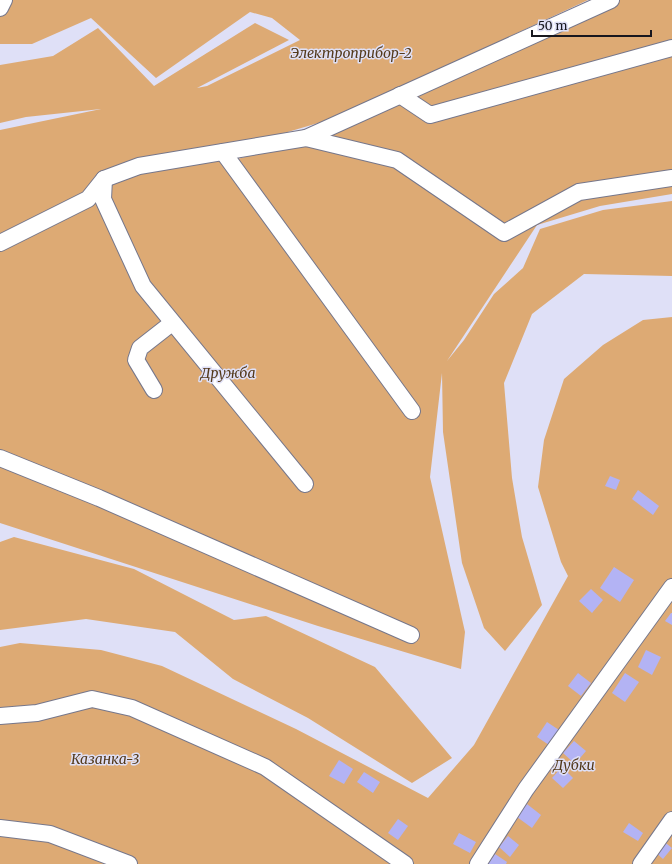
<svg xmlns="http://www.w3.org/2000/svg" width="672" height="864" font-family="Merriweather,serif">
	<style>
		.green { fill: #ddaa74 }
		.building { fill: #b3b3f4 }
		.lines { fill: none; stroke-linecap: round; stroke-linejoin: round }
		.minor-casing { stroke: #76778b; stroke-width: 18 }
		.minor { stroke: #fff; stroke-width: 16 }
		.labels { text-anchor: middle; stroke-width: 3; stroke-linejoin: round; paint-order: stroke }
		.park-label { font-size: 14px; font-style: italic; fill: #53391b; stroke: #dfe0f7 }
	</style>
	<rect width="100%" height="100%" fill="#dfe0f7"/>
	<g class="green">
		<polygon points="8,0 588,0 335,118 251,143 230,161 325,135 611,0 672,0 672,194 600,206 537,225 447,361 464,340 494,294 523,268 540,229 603,210 672,201 672,276 584,274 532,314 504,383 512,478 522,537 542,605 505,651 484,628 462,563 443,432 442,373 430,477 465,632 461,669 318,626 0,523 0,130 101,109 26,117 0,123 0,65 53,56 98,28 154,86 255,23 289,40 197,88 207,86 300,40 272,18 250,12 156,78 91,18 32,44 0,44 0,16"/>
		<polygon points="672,317 672,864 0,864 0,647 20,643 101,650 162,666 296,729 428,798 474,745 568,576 561,562 538,487 544,440 564,379 603,345 643,320"/>
		<polygon points="14,537 134,569 234,620 266,616 375,667 452,758 412,783 308,718 233,679 175,632 86,619 0,630 0,542"/>
	</g>
	<g class="building">
		<polygon points="610,476 620,480 616,490 605,486"/>
		<polygon points="638,490 659,506 653,515 632,499"/>
		<polygon points="614,567 634,580 620,602 600,588"/>
		<polygon points="591,589 603,600 592,613 579,601"/>
		<polygon points="671,613 672,613 672,625 665,621"/>
		<polygon points="646,650 661,657 652,675 638,667"/>
		<polygon points="578,673 591,683 581,696 568,686"/>
		<polygon points="625,673 639,682 625,702 612,693"/>
		<polygon points="547,722 559,730 549,745 537,737"/>
		<polygon points="574,741 586,751 575,764 563,753"/>
		<polygon points="339,760 353,769 344,784 329,776"/>
		<polygon points="562,767 573,778 563,788 552,778"/>
		<polygon points="364,772 380,782 373,793 357,782"/>
		<polygon points="527,804 541,815 532,828 517,817"/>
		<polygon points="398,819 408,826 398,840 388,833"/>
		<polygon points="629,823 643,833 638,841 623,832"/>
		<polygon points="459,833 476,842 470,853 453,844"/>
		<polygon points="508,836 519,845 510,857 499,847"/>
		<polygon points="662,840 672,848 663,859 653,850"/>
		<polygon points="495,854 507,862 506,864 488,864"/>
	</g>
	<g class="lines">
		<defs>
			<g id="minor">
				<polyline points="0,8 4,0"/>
				<polyline points="400,95 430,115 672,48"/>
				<polyline points="306,138 397,160 504,233 579,192 672,178"/>
				<polyline points="223,152 412,411"/>
				<polyline points="104,179 103,199 143,286 305,484"/>
				<polyline points="0,243 88,199 104,179 139,166 306,138 611,0"/>
				<polyline points="154,390 136,360 140,348 172,323"/>
				<polyline points="0,458 99,498 411,635"/>
				<polyline points="0,716 37,713 92,699 132,708 265,767 405,864"/>
				<polyline points="0,828 50,834 129,864"/>
				<polyline points="478,864 526,789 672,587"/>
				<polyline points="641,864 672,820"/>
			</g>
		</defs>
		<use href="#minor" class="minor-casing"/>
		<use href="#minor" class="minor"/>
	</g>
	<g class="labels">
		<g class="park-label">
			<text x="351" y="58">Электроприбор-2</text>
			<text x="228" y="378">Дружба</text>
			<text x="105" y="764">Казанка-3</text>
			<text x="574" y="770">Дубки</text>
		</g>
	</g>
	<path d="M532 30v6h119v-6" fill="none" stroke="#17171f" stroke-width="2"/>
	<text x="538" y="30" font-size="12" fill="#17171f" stroke="#dfe0f7" stroke-width="3" paint-order="stroke">50 m</text>
</svg>
